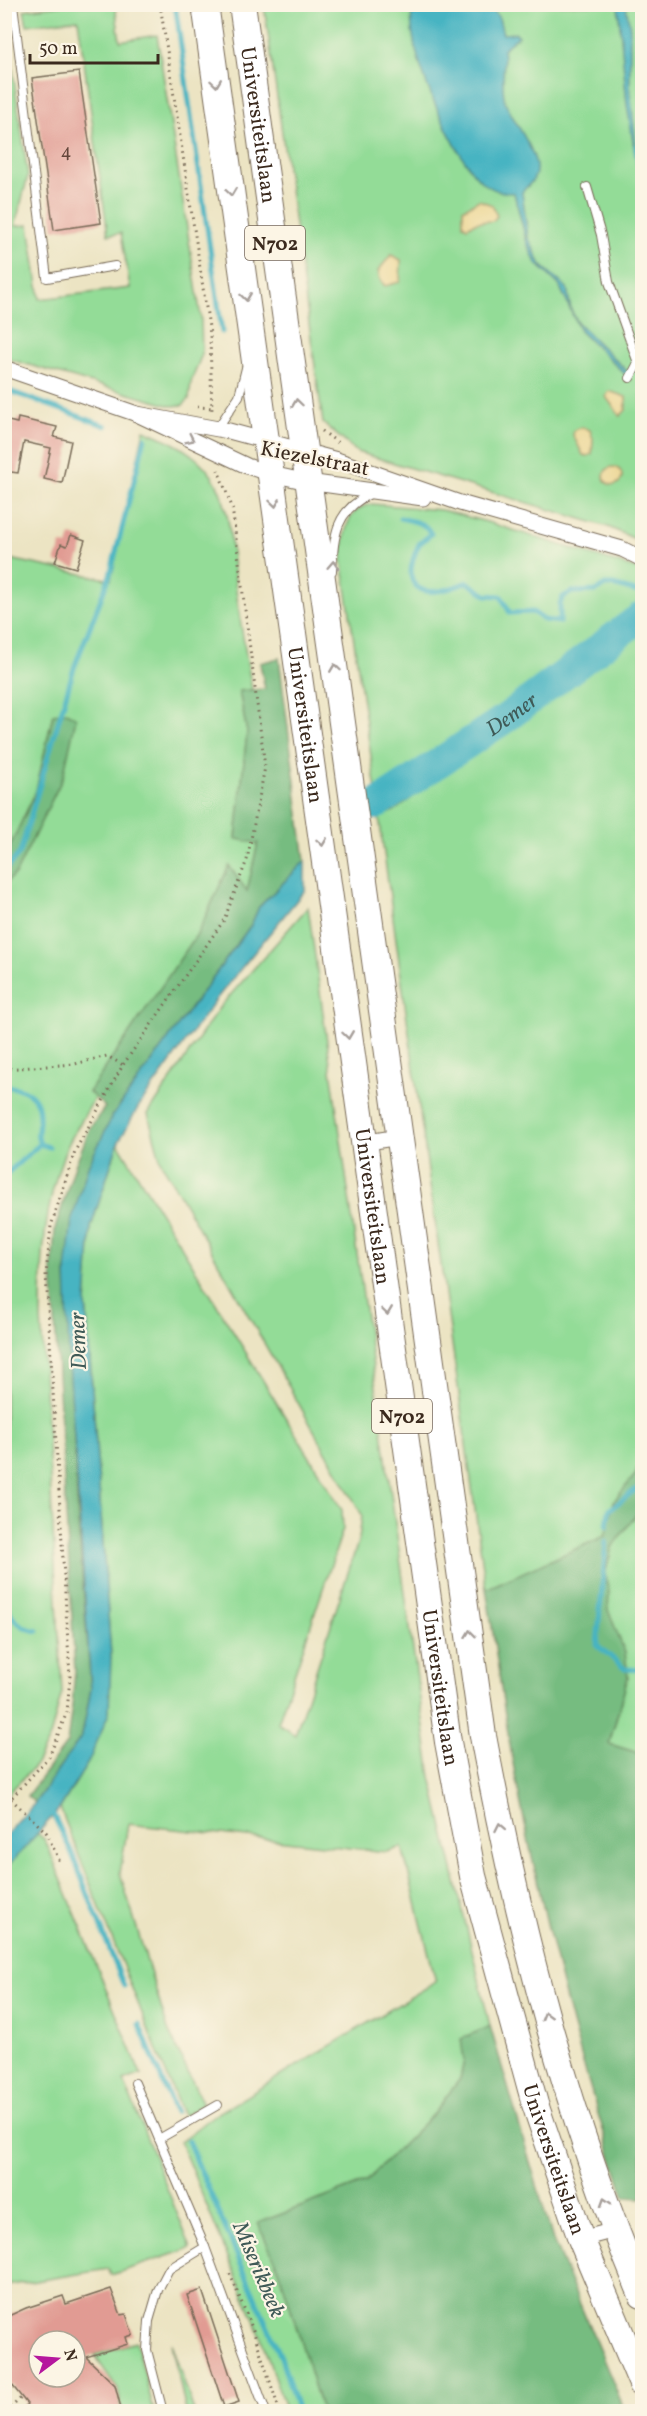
<svg xmlns="http://www.w3.org/2000/svg" width="647" height="2416" font-family="Vollkorn,serif">
	<style>
		.green { fill: #93dc97; stroke: #67835a; stroke-width: 1.5 }
		.forest { fill: #76bc80; stroke: #58734f; stroke-width: 1.5 }
		.sand { fill: #eeda9e; stroke: #94825e; stroke-width: 1.5 }
		.water { fill: #46b4c2; stroke: #406f70; stroke-width: 1.5 }
		.lines { fill: none; stroke-linecap: round; stroke-linejoin: round }
		.stream { stroke: #46b4c2; stroke-width: 5 }
		.river { stroke: #46b4c2; stroke-width: 30 }
		.building { fill: #e19b93; fill-rule: evenodd }
		.service-casing { stroke: #796b58; stroke-width: 10 }
		.minor-casing { stroke: #796b58; stroke-width: 17 }
		.trunk-casing { stroke: #796b58; stroke-width: 28 }
		.path { stroke: #796b58; stroke-width: 3; stroke-dasharray: 1.5 4.5; stroke-linecap: butt }
		.service { stroke: #fff; stroke-width: 8 }
		.minor { stroke: #fff; stroke-width: 15 }
		.trunk { stroke: #fff; stroke-width: 26 }
		.oneway { stroke: #a79f9a }
		.labels { text-anchor: middle; stroke-width: 4.5; stroke-linejoin: round; paint-order: stroke }
		.number-label { font-size: 18px; fill: #64463b }
		.shield { fill: #fcf5e5; stroke: #75675a; stroke-width: 1.5 }
		.shield-label { font-size: 20px; font-weight: bold; fill: #3b2a1e }
		.street-label { font-size: 21px; fill: #3b2a1e; stroke: #fcf5e5 }
		.water-label { font-size: 22px; font-style: italic; fill: #3f5a57; stroke: #fcf5e5 }
	</style>
	<rect width="100%" height="100%" fill="#fcf5e5"/>
	<filter id="ink" filterUnits="userSpaceOnUse"><feTurbulence type="fractalNoise" baseFrequency=".0167" numOctaves="2"/><feDisplacementMap in="SourceGraphic" scale="12" xChannelSelector="R" yChannelSelector="G"/><feConvolveMatrix kernelMatrix="1 2 1 2 8 2 1 2 1" color-interpolation-filters="sRGB"/></filter>
	<filter id="wash" filterUnits="userSpaceOnUse"><feTurbulence type="fractalNoise" baseFrequency=".008" numOctaves="4" result="noise"/><feDisplacementMap in="SourceGraphic" scale="24" xChannelSelector="R" yChannelSelector="G"/><feGaussianBlur stdDeviation="1.35" result="paint"/><feColorMatrix in="noise" values="0 0 0 0 0 0 0 0 0 0 0 0 0 0 0 0 0 1.4 0 .05"/><feComposite in="paint" operator="in"/></filter>
	<g filter="url(#wash)">
		<rect width="100%" height="100%" fill="#ece4c3"/>
		<g class="green">
			<polygon points="60,5 115,5 120,41 157,35 201,318 202,354 191,382 189,399 183,405 171,406 5,358 5,17 28,176 15,226 29,225 40,299 130,288 121,233 108,235 78,19 27,25 24,10"/>
			<polygon points="264,5 642,5 642,542 608,527 357,452 323,423"/>
			<path d="M144,430C229,462 227,501 235,581C239,618 246,654 252,690L239,691L247,732L236,838L258,843L247,892L229,866L198,933L89,1093L95,1097C85,1116 72,1134 64,1154C44,1206 41,1261 41,1317L62,1692L50,1737L35,1766L5,1797V884L16,873L63,777L53,714L36,791L5,857V558L111,580Z"/>
			<path d="M372,504L441,510L487,522L640,570L642,571V606L593,644L376,790L342,560C344,536 344,509 372,504Z"/>
			<polygon points="642,628 642,1451 636,1474 614,1501 605,1536 486,1589 379,817 394,811"/>
			<polygon points="308,907 431,1777 490,2026 462,2039 464,2061 460,2079 433,2114 366,2182 259,2223 280,2273 322,2411 286,2411 258,2329 180,2142 210,2118 436,1982 402,1847 387,1852 128,1824 120,1873 168,2030 203,2104 183,2116 60,1808 89,1761 111,1656 86,1303 91,1227 118,1143 342,1510 343,1529 278,1723 295,1735 359,1539 362,1515 161,1162 148,1114 219,1008"/>
			<polygon points="642,1507 642,1754 609,1744 628,1677 625,1653 608,1610 609,1592 605,1575 612,1547"/>
			<polygon points="37,1833 45,1840 141,2074 124,2081 191,2248 111,2275 108,2269 5,2286 5,1870"/>
			<polygon points="136,2342 154,2411 122,2411 118,2389 94,2355"/>
			<polygon points="171,2343 194,2411 186,2411"/>
		</g>
		<g class="forest">
			<polygon points="279,658 305,861 259,907 251,925 113,1115 66,1271 78,1520 91,1689 82,1736 35,1803 27,1796 67,1743 72,1706 75,1671 52,1268 55,1229 74,1168 90,1128 105,1107 89,1092 198,933 229,866 247,891 258,843 236,839 247,732 239,691 265,689 260,663"/>
			<polygon points="67,712 76,718 63,777 16,873 5,884 5,857 36,791 53,714"/>
			<path d="M642,1451V1507L612,1547L605,1574L609,1592L608,1610L625,1653L628,1677L609,1744L642,1754V2198L625,2197C581,2070 548,1937 521,1805C506,1734 498,1661 486,1589L605,1536L614,1501L636,1474Z"/>
			<polygon points="490,2026 553,2240 625,2411 322,2411 280,2273 258,2223 366,2182 433,2114 460,2079 464,2061 461,2039"/>
		</g>
		<g class="sand">
			<polygon points="479,200 492,205 497,216 493,221 477,222 467,227 463,224 463,209"/>
			<polygon points="391,255 401,260 400,282 385,286 380,280 378,271"/>
			<polygon points="609,391 626,397 626,410 620,416 606,397"/>
			<polygon points="582,427 590,430 593,439 592,454 588,456 583,455 573,435 574,430"/>
			<circle cx="613" cy="476" r="9"/>
		</g>
		<g class="water">
			<path d="M414,5H489L499,18L503,34L516,33L519,36L503,49C506,66 500,84 505,101C511,120 545,159 534,178C532,183 526,187 522,192L528,237L541,265L567,288L571,310L578,323L628,372L626,375L580,331L559,285L536,263L527,243L514,193C501,193 492,190 481,181C454,157 399,38 414,5Z"/>
			<polygon points="618,5 626,5 630,28 630,89 642,197 627,105"/>
			<polygon points="305,861 305,890 217,998 139,1106 118,1143 91,1227 86,1303 111,1656 109,1713 89,1761 60,1808 5,1870 5,1836 35,1803 82,1736 91,1689 69,1362 66,1271 72,1219 88,1166 113,1115 251,925 259,907"/>
		</g>
		<g class="lines">
			<g class="stream">
				<polyline points="175,4 222,332"/>
				<polyline points="636,146 642,190"/>
				<polyline points="4,389 106,426"/>
				<path d="M400,518C412,521 426,522 431,534L419,544C396,594 427,600 467,582L486,595L501,596L510,613L533,612L544,620L560,622V604L563,597L572,592L596,591L605,585H613L642,593"/>
				<polyline points="4,871 20,853 74,668 110,575 145,438"/>
				<path d="M4,1086C24,1088 39,1093 39,1116C40,1127 35,1134 40,1144L49,1147"/>
				<polyline points="4,1176 40,1144"/>
				<polyline points="4,1228 10,1266 4,1312"/>
				<polyline points="607,1526 609,1510 642,1485"/>
				<polyline points="4,1531 4,1553"/>
				<polyline points="606,1541 597,1645 625,1669 642,1670"/>
				<path d="M4,1593C8,1614 16,1628 38,1631"/>
				<polyline points="51,1810 71,1851 124,1986"/>
				<polyline points="139,2024 175,2112"/>
				<polyline points="188,2141 281,2357 298,2412"/>
			</g>
			<path class="river" id="s1" d="M375,805L506,718L642,616"/>
		</g>
		<g id="blocks">
			<g class="building">
				<polygon points="79,72 101,223 54,230 32,78"/>
				<polygon points="18,418 57,427 54,437 71,441 62,483 44,479 51,448 24,442 18,473 4,471 4,420 17,423"/>
				<polygon points="71,535 85,540 76,568 55,562 61,544 67,546"/>
				<path d="M111,2289L121,2315L126,2314L133,2335L126,2337L128,2344L86,2357L115,2385L122,2412H20L27,2404L12,2385L4,2390V2318L26,2308L63,2296L66,2304ZM39,2341H75V2377H39Z"/>
				<polygon points="202,2290 239,2402 224,2407 187,2295"/>
			</g>
		</g>
	</g>
	<g filter="url(#ink)">
		<use href="#blocks" fill-opacity="0" stroke="#796b58" stroke-width="1.5"/>
		<g class="lines">
			<defs>
				<g id="service">
					<polyline points="13,4 47,278 115,266"/>
					<polyline points="587,187 601,235 609,282 638,363 630,378"/>
					<polyline points="217,429 239,396 246,368"/>
					<path d="M332,571C334,535 335,511 370,494"/>
					<polyline points="135,2083 205,2247 266,2412"/>
					<polyline points="159,2139 218,2105"/>
					<polyline points="163,2412 147,2350 149,2321 158,2290 169,2269 205,2247"/>
				</g>
				<g id="minor">
					<polyline points="4,368 137,414 247,466 271,474 308,482 423,498"/>
					<polyline points="137,414 229,431 337,460 460,503 622,549 642,559"/>
					<polyline points="362,1143 399,1137"/>
					<polyline points="581,2239 615,2230"/>
				</g>
				<g id="trunk">
					<path id="s2" d="M205,4L448,1742L473,1876L535,2104L581,2239L642,2384"/>
					<path id="s3" d="M242,4L483,1736C519,1928 566,2115 642,2295"/>
				</g>
			</defs>
			<use href="#service" class="service-casing"/>
			<use href="#minor" class="minor-casing"/>
			<use href="#trunk" class="trunk-casing"/>
			<g class="path">
				<polyline points="160,4 210,334 212,413"/>
				<polyline points="197,407 214,408"/>
				<polyline points="322,431 341,445"/>
				<polyline points="4,1069 75,1064 107,1056 123,1065"/>
				<polyline points="11,1799 46,1832 60,1862"/>
				<polyline points="4,1806 49,1757 67,1712 70,1677 46,1274 51,1226 75,1151 123,1065 224,920 247,860 265,767 232,507 218,470"/>
				<polyline points="230,2274 253,2330 280,2412"/>
				<polyline points="6,2412 22,2397"/>
			</g>
			<use href="#service" class="service"/>
			<use href="#minor" class="minor"/>
			<use href="#trunk" class="trunk"/>
		</g>
		<defs><path id="oneway-chevron" d="M-2-3.5L2.5 0L-2 3.5" fill="none" stroke-width="1.6" stroke-linecap="round" stroke-linejoin="round" transform="scale(1.5)"/></defs>
		<g class="oneway">
			<use href="#oneway-chevron" transform="translate(216 83) rotate(82)"/>
			<use href="#oneway-chevron" transform="translate(231 192) rotate(82)"/>
			<use href="#oneway-chevron" transform="translate(246 297) rotate(82)"/>
			<use href="#oneway-chevron" transform="translate(297 403) rotate(-98)"/>
			<use href="#oneway-chevron" transform="translate(190 439) rotate(26)"/>
			<use href="#oneway-chevron" transform="translate(275 503) rotate(82)"/>
			<use href="#oneway-chevron" transform="translate(333 565) rotate(-87)"/>
			<use href="#oneway-chevron" transform="translate(335 668) rotate(-98)"/>
			<use href="#oneway-chevron" transform="translate(322 842) rotate(82)"/>
			<use href="#oneway-chevron" transform="translate(348 1035) rotate(82)"/>
			<use href="#oneway-chevron" transform="translate(387 1311) rotate(82)"/>
			<use href="#oneway-chevron" transform="translate(470 1634) rotate(-97)"/>
			<use href="#oneway-chevron" transform="translate(500 1827) rotate(-101)"/>
			<use href="#oneway-chevron" transform="translate(546 2016) rotate(-106)"/>
			<use href="#oneway-chevron" transform="translate(605 2202) rotate(-108)"/>
		</g>
	</g>
	<g class="labels">
		<g class="number-label">
			<text x="66" y="157">4</text>
		</g>
		<g class="shield">
			<rect x="245" y="226" width="60" height="34" rx="4.5"/>
			<rect x="372" y="1399" width="60" height="34" rx="4.5"/>
		</g>
		<g class="shield-label">
			<text x="275" y="250">N702</text>
			<text x="402" y="1423">N702</text>
		</g>
		<g class="street-label">
			<text dy="7" stroke="none"><textPath href="#s3" startOffset="122">Universiteitslaan</textPath></text>
			<text transform="translate(315 458) rotate(11)" y="7">Kiezelstraat</text>
			<text dy="7" stroke="none"><textPath href="#s2" startOffset="728">Universiteitslaan</textPath></text>
			<text dy="7" stroke="none"><textPath href="#s2" startOffset="1214">Universiteitslaan</textPath></text>
			<text dy="7" stroke="none"><textPath href="#s2" startOffset="1700">Universiteitslaan</textPath></text>
			<text dy="7" stroke="none"><textPath href="#s2" startOffset="2186">Universiteitslaan</textPath></text>
		</g>
		<g class="water-label">
			<text dy="8" stroke="none"><textPath href="#s1" startOffset="164">Demer</textPath></text>
			<text transform="translate(77 1341) rotate(-92)" y="8">Demer</text>
			<text transform="translate(260 2269) rotate(67)" y="8">Miserikbeek</text>
		</g>
	</g>
	<rect width="647" height="2416" fill="none" stroke="#fcf5e5" stroke-width="24"/>
	<g transform="translate(57 2359) rotate(74)"><circle r="28" fill="#fcf5e5" stroke="#afa495" stroke-width="1.5"/>
	<path d="M0-4.5L10 22L0 15L-10 22Z" fill="#b5179e"/>
	<text y="-9" font-size="16" font-weight="bold" text-anchor="middle" fill="#3b2a1e">N</text>
	</g>
	<path d="M30 54v9h128v-9" fill="none" stroke="#3b2a1e" stroke-width="3"/>
	<text x="39" y="54" font-size="18" fill="#3b2a1e" stroke="#fcf5e5" stroke-width="4.5" paint-order="stroke">50 m</text>
</svg>
